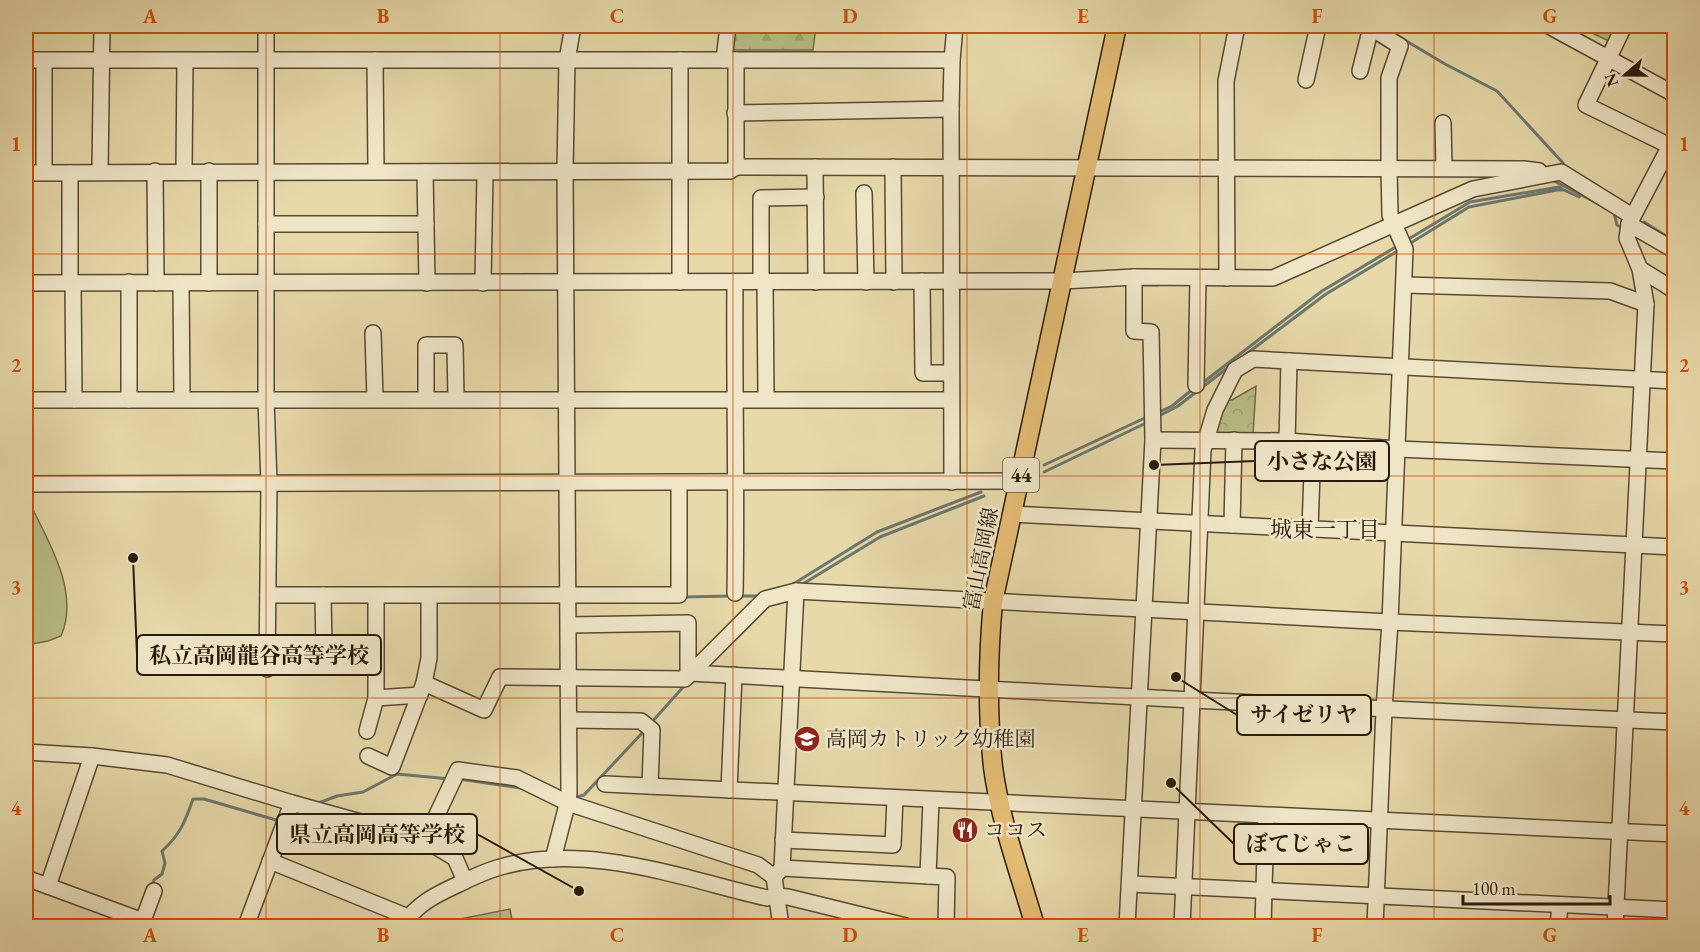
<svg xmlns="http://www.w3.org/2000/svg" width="1700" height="952" font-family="'EB Garamond','Noto Serif JP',serif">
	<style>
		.forest { fill: url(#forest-firs); stroke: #706c48; stroke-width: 1.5 }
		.park { fill: url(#park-crowns); stroke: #706c48; stroke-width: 1.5 }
		.pitch { fill: #b9be86; stroke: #706c48; stroke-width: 1.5 }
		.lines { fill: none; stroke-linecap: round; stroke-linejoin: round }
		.stream { stroke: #6c796f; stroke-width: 3 }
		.minor-casing { stroke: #584a33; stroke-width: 18 }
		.major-casing { stroke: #281a0b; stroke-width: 21 }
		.minor { stroke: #efe6c8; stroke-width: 15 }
		.major { stroke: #e4bc75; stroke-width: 18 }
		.grid { fill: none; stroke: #cb500c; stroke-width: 1.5; stroke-opacity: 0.55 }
		.labels { text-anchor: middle; stroke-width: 5; stroke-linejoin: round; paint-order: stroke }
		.shield { fill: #efe6c8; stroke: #645744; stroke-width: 1.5 }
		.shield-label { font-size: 20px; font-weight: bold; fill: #281a0b }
		.street-label { font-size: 21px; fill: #281a0b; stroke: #efe6c8 }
		.poi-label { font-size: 21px; fill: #281a0b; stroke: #efe6c8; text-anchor: start }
		.neighbourhood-label { font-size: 22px; fill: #281a0b; stroke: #efe6c8 }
		.leader { fill: none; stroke: #281a0b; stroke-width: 2 }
		.callout-dot { fill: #281a0b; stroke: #efe6c8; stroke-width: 2 }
		.callout { fill: #efe6c8; stroke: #281a0b; stroke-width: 2 }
		.callout-label { font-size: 22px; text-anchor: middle; font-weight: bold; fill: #281a0b }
		.neatline { fill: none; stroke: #cb500c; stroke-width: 2 }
		.grid-label { font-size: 20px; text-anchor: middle; font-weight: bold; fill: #cb500c }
	</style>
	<defs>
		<pattern id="forest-firs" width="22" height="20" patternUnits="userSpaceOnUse" patternTransform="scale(1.5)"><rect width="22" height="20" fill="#b9be86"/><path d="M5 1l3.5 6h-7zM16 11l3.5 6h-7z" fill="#9fa372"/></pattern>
		<pattern id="park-crowns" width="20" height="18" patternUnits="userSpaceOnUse" patternTransform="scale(1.5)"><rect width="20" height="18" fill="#b9be86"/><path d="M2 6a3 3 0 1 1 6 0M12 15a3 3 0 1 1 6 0" fill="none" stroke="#9fa372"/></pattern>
	</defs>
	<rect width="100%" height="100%" fill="#e7d9aa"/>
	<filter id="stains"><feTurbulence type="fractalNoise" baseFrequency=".00333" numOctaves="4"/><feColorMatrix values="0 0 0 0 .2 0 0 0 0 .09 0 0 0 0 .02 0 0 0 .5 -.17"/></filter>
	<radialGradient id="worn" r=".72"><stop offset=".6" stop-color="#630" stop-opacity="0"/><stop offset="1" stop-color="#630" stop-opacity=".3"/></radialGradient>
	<polygon class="forest" points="730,26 816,26 813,50 731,50"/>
	<polygon class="park" points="1256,386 1253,435 1205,435 1215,400 1232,400"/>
	<g class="pitch">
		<polygon points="1577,26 1616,26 1609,41"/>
		<path d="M26,502L30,504C49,542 80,593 61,636L48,641L26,645Z"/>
		<polygon points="510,909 513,926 430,926 430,925"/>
	</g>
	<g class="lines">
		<g class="stream">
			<polyline points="1403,39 1445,64 1497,91 1563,163"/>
			<polyline points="1552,180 1599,204"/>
			<polyline points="1614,213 1617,225 1624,229"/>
			<polyline points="1644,222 1674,241"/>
			<polyline points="1407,240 1470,202 1559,187 1562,189"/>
			<polyline points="1409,244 1469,207 1557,190 1564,190 1579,197 1581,194"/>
			<polyline points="1137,285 1158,285"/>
			<polyline points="1245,355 1326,294 1401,249"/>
			<polyline points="1201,384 1322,291 1399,245"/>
			<polyline points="1159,412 1172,406 1193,389"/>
			<polyline points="1157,417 1178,406 1230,366"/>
			<polyline points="1044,465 1147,417"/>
			<polyline points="1044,472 1146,423"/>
			<polyline points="801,585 880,537 984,496"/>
			<polyline points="790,586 877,532 981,492"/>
			<polyline points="738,596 761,596"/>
			<polyline points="684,597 731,596"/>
			<polyline points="651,723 685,685"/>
			<polyline points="459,779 521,788"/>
			<polyline points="573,798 584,795 645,730"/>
			<polyline points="316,804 337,796 363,792 397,774 450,779"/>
			<path d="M152,885L154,880L162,874L165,863L162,851C180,835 185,822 193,799H204L276,820L279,819"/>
		</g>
		<defs>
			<g id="minor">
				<polyline points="266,26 266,399 269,483 267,669"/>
				<polyline points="1368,26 1400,46 1389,78 1389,168 1390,215 1405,249 1390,622 1384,710 1375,926"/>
				<polyline points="1549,26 1674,94"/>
				<polyline points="1624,26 1586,105 1670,146"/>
				<polyline points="26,60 952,60"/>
				<polyline points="375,60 376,171"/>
				<polyline points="680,60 680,282"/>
				<polyline points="724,60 728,26"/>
				<polyline points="736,60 736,167 1524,169 1539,171"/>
				<polyline points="44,61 44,172"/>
				<polyline points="1360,71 1371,27"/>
				<polyline points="1306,80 1318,26"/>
				<polyline points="735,113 951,109"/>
				<polyline points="1443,123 1444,168"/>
				<polyline points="815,167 816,282"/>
				<polyline points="893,167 894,282"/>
				<polyline points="100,171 102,26"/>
				<polyline points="155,171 156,283"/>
				<polyline points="184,171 185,61"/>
				<polyline points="425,172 427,283"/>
				<polyline points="26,173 730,171 736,167"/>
				<polyline points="70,173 70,282"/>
				<polyline points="864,193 866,282"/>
				<polyline points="266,224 426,224"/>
				<polyline points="1629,224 1674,250"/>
				<polyline points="1640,269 1674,290"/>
				<polyline points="1227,278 1226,81 1237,26"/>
				<polyline points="922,281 923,373 951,373"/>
				<polyline points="73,282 74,400"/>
				<path d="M735,282C734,386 737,489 735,593"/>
				<polyline points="761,282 761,198 816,197"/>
				<polyline points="765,282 766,399"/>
				<polyline points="26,283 1063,281 1134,277 1273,278 1473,189 1561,172 1632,216"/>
				<polyline points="181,283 182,399"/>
				<polyline points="209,283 209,171"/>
				<polyline points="483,283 485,172"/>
				<polyline points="1405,285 1610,291 1646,304"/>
				<polyline points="373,333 375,399"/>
				<polyline points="1196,385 1198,278"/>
				<polyline points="426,399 426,345 455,345 456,399"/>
				<polyline points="26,400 951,400"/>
				<polyline points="129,400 129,282"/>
				<polyline points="1153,440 1287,441 1398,449 1674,461"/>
				<polyline points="1287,441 1289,361"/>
				<polyline points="952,482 951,109 952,60 955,26"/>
				<polyline points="26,484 1020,481"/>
				<polyline points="1012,514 1674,547"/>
				<polyline points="1232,525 1234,440"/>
				<polyline points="1310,529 1313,444"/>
				<polyline points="268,595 679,595 679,484"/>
				<polyline points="323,595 324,650"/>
				<polyline points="569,625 688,623 688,676"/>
				<polyline points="690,673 1192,700 1674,722"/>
				<polyline points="424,683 484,710 500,677 685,679 765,599 796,591 1390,622 1674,634"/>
				<polyline points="376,698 420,695"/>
				<polyline points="569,720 641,721 652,730 650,786"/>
				<polyline points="367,731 376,698 376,596"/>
				<polyline points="26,752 92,756 167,765 292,803 425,840 455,858 465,881"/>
				<polyline points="368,756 392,767 424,683 429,658 429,596"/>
				<polyline points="605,784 1674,834"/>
				<polyline points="729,790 734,675"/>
				<polyline points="425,840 458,770 517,778 568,803 758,865 774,877 781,926"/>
				<polyline points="783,840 893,845 895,798"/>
				<polyline points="553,859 568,801 569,793 565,171 567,60 573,26"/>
				<polyline points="270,861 408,917"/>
				<polyline points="782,868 947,877 946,926"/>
				<polyline points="928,876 931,800"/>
				<polyline points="774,877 782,868 796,591"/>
				<polyline points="26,878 143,921"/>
				<polyline points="1130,884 1674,910"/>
				<polyline points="48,886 92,756"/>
				<polyline points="141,926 154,891"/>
				<polyline points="246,926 292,803"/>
				<path d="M401,926C419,903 433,896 459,884C471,878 484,872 497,868C585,841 681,878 767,898L776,896L788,897L906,926"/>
				<polyline points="1127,926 1153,440 1151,332 1134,331 1134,277"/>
				<polyline points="1182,926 1203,450 1215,410 1235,370 1253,359 1674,381"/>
				<polyline points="1263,926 1266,816"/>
				<polyline points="1558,926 1560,905"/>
				<polyline points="1615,926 1646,304 1640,269 1627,238 1629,224 1674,138"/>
			</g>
			<path id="major" d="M1035,926C1020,874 1000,821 993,767C987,712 988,656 993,602L1117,26"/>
		</defs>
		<use href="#minor" class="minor-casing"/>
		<use href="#major" class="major-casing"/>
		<use href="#minor" class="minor"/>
		<use href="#major" class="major"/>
	</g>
	<path class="grid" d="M266,26V926M500,26V926M733,26V926M967,26V926M1200,26V926M1434,26V926M26,254H1674M26,476H1674M26,698H1674"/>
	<defs>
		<symbol id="school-disc" viewBox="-11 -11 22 22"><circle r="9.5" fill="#8f2418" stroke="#efe6c8"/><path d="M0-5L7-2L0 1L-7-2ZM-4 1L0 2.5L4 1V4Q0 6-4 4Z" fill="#fff"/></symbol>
		<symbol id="restaurant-disc" viewBox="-11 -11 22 22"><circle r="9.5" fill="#8f2418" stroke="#efe6c8"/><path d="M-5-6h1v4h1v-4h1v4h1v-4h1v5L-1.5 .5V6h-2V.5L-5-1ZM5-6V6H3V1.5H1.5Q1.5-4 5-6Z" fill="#fff"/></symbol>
	</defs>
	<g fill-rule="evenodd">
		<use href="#school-disc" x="792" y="724" width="30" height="30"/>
		<use href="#restaurant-disc" x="950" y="815" width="30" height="30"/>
	</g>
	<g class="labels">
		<rect class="shield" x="1003" y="458" width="36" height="34" rx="4.5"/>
		<g class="shield-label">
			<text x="1021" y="482">44</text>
		</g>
		<g class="street-label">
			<text transform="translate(981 559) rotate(-79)" y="7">富山高岡線</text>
		</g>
		<g class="poi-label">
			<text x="826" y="746">高岡カトリック幼稚園</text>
			<text x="984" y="837">ココス</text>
		</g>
		<g class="neighbourhood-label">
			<text x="1325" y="537">城東一丁目</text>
		</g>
	</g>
	<path class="leader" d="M1154 465L1255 461M133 558L137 655M1176 677L1237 715M579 891L477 834M1171 783L1234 844"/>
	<g class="callout-dot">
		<circle cx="1154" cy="465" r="6"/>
		<circle cx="133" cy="558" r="6"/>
		<circle cx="1176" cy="677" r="6"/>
		<circle cx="579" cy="891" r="6"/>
		<circle cx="1171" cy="783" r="6"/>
	</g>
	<g class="callout">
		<rect x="1255" y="441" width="134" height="40" rx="6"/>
		<rect x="137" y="635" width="244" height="40" rx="6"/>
		<rect x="1237" y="695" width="134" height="40" rx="6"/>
		<rect x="277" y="814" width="200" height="40" rx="6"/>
		<rect x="1234" y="824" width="134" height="40" rx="6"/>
	</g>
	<g class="callout-label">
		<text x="1322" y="469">小さな公園</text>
		<text x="259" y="663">私立高岡龍谷高等学校</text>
		<text x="1304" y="722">サイゼリヤ</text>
		<text x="377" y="842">県立高岡高等学校</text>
		<text x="1301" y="851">ぼてじゃこ</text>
	</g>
	<rect width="1700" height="952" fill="none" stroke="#e7d9aa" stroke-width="66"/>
	<g transform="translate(1625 75) rotate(250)" stroke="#efe6c8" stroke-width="4.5" paint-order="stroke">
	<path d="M0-4.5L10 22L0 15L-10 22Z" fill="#281a0b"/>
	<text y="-9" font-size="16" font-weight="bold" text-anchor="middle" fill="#281a0b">N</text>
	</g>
	<path d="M1463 895v9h147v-9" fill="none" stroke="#281a0b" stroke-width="3"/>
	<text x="1472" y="895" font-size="18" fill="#281a0b" stroke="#efe6c8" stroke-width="4.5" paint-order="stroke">100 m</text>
	<rect x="33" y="33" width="1634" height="886" class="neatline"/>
	<g class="grid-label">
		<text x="150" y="23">A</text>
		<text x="383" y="23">B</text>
		<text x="617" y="23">C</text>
		<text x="850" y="23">D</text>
		<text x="1083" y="23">E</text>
		<text x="1317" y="23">F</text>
		<text x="1550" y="23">G</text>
		<text x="16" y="151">1</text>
		<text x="1684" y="151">1</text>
		<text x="16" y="372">2</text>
		<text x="1684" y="372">2</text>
		<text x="16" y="594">3</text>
		<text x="1684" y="594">3</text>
		<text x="16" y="815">4</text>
		<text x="1684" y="815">4</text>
		<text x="150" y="942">A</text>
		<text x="383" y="942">B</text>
		<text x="617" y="942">C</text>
		<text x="850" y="942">D</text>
		<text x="1083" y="942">E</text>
		<text x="1317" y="942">F</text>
		<text x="1550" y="942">G</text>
	</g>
	<rect width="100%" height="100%" filter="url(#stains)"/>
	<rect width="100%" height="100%" fill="url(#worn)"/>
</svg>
